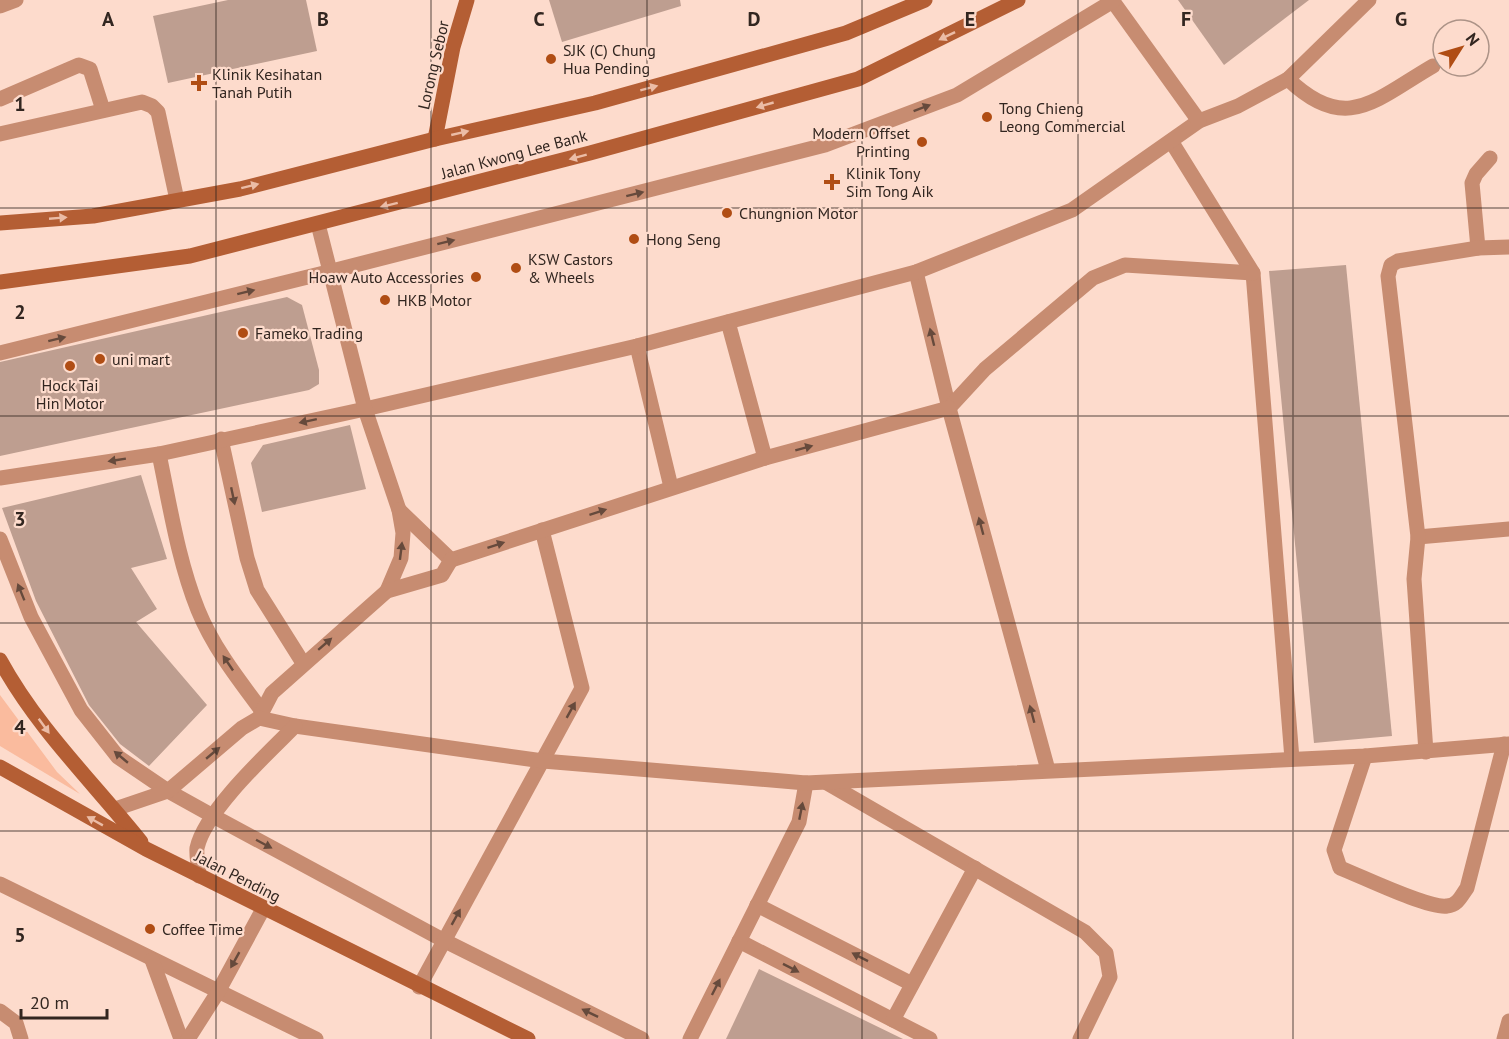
<svg xmlns="http://www.w3.org/2000/svg" width="1509" height="1039" font-family="'PT Sans',sans-serif">
	<style>
		.green { fill: #fabb9e }
		.building { fill: #be9e90 }
		.lines { fill: none; stroke-linecap: round; stroke-linejoin: round }
		.lane { stroke: #c78c71; stroke-width: 15 }
		.street { stroke: #c78c71; stroke-width: 15 }
		.secondary { stroke: #b45e34; stroke-width: 15 }
		.oneway { fill: #ebbca6 }
		.oneway2 { fill: #664a3c }
		.grid { fill: none; stroke: #322620; stroke-width: 1.5; stroke-opacity: 0.55 }
		.poi-dot { fill: #b04d14; stroke: #fddbcc; stroke-width: 2 }
		.labels { text-anchor: middle; stroke-width: 4.5; stroke-linejoin: round; paint-order: stroke }
		.poi-label { font-size: 16px; fill: #322620; stroke: #fddbcc; text-anchor: start }
		.street-label { font-size: 16px; fill: #322620; stroke: #fddbcc }
		.grid-label { font-size: 20px; text-anchor: middle; font-weight: bold; fill: #322620; stroke: #fddbcc; stroke-width: 4.5; stroke-linejoin: round; paint-order: stroke }
	</style>
	<rect width="100%" height="100%" fill="#fddbcc"/>
	<polygon class="green" points="0,695 57,772 80,794 0,746"/>
	<g class="building">
		<polygon points="228,0 306,0 317,51 168,83 153,16"/>
		<polygon points="549,0 680,0 681,6 562,42"/>
		<polygon points="1178,0 1309,0 1224,65"/>
		<polygon points="1346,265 1392,736 1314,743 1269,271"/>
		<polygon points="287,297 302,305 319,370 319,384 309,390 0,456 0,362"/>
		<polygon points="350,425 366,489 262,512 251,463 263,445"/>
		<polygon points="141,475 167,559 131,568 157,609 136,622 207,705 149,766 120,744 89,705 36,601 2,508"/>
		<polygon points="759,969 903,1039 726,1039"/>
	</g>
	<g class="lines">
		<g class="lane">
			<path d="M1288,79C1346,135 1376,99 1433,66"/>
			<polyline points="0,99 79,65 90,69 103,110"/>
			<polyline points="0,134 142,102 152,106 158,112 177,200"/>
			<polyline points="1171,141 1253,273 1292,759"/>
			<polyline points="1478,248 1472,183 1476,174 1490,158"/>
			<polyline points="916,272 949,408 1048,770"/>
			<polyline points="728,322 765,458"/>
			<polyline points="637,346 671,487"/>
			<polyline points="0,353 328,272"/>
			<polyline points="949,408 985,369 1093,278 1125,265 1253,273"/>
			<polyline points="221,439 247,558 257,590 303,663"/>
			<path d="M159,454C170,506 178,560 198,610C213,647 238,679 262,711"/>
			<polyline points="0,478 159,454 365,409 637,346 916,272 1072,210 1199,121 1238,106 1288,79 1369,0"/>
			<polyline points="0,539 31,617 81,710 118,757 168,791 213,816 443,940 642,1039"/>
			<path d="M1365,756L1334,850L1340,868C1361,876 1428,909 1447,906C1458,905 1461,896 1467,888L1504,744"/>
			<polyline points="827,783 1085,932 1106,953 1110,977 1080,1039"/>
			<polyline points="0,884 316,1039"/>
			<polyline points="757,905 912,984"/>
			<polyline points="739,941 930,1039"/>
			<polyline points="152,960 181,1039"/>
			<polyline points="419,987 582,688 542,530"/>
			<polyline points="0,1011 16,1023 21,1039"/>
			<polyline points="893,1020 975,868"/>
			<polyline points="188,1039 218,992 263,909"/>
			<polyline points="690,1039 799,822 806,783"/>
			<polyline points="1504,1039 1509,1021"/>
		</g>
		<g class="street">
			<polyline points="1112,0 1199,121"/>
			<polyline points="0,6 16,0"/>
			<polyline points="318,224 365,409 399,510 403,533 401,558 387,591"/>
			<polyline points="328,272 825,145 957,95 1113,1"/>
			<polyline points="399,510 451,560"/>
			<polyline points="1418,537 1509,529"/>
			<polyline points="451,560 765,458 949,408"/>
			<polyline points="259,718 272,693 387,591 442,575 451,560"/>
			<polyline points="1426,752 1414,579 1418,537 1388,276 1391,265 1398,261 1478,248 1509,247"/>
			<polyline points="115,809 168,791 242,728 259,718 295,726 543,761 806,783 1365,756 1509,744"/>
			<path d="M199,876C199,867 196,856 197,848C205,811 268,753 295,726"/>
		</g>
		<g class="secondary">
			<polyline points="435,139 453,47 467,0"/>
			<polyline points="0,223 93,216 240,189 435,139 595,103 846,33 925,0"/>
			<polyline points="0,282 190,256 590,153 858,79 1018,0"/>
			<path d="M0,660C37,728 93,782 141,842"/>
			<polyline points="0,767 146,849 528,1039"/>
		</g>
	</g>
	<defs><path id="oneway-solid" d="M-6-.8H1V-3.2L6.5 0L1 3.2V.8H-6Z" transform="scale(1.5)"/></defs>
	<g class="oneway">
		<use href="#oneway-solid" transform="translate(947 36) rotate(154)"/>
		<use href="#oneway-solid" transform="translate(649 88) rotate(-15)"/>
		<use href="#oneway-solid" transform="translate(765 105) rotate(164)"/>
		<use href="#oneway-solid" transform="translate(460 133) rotate(-13)"/>
		<use href="#oneway-solid" transform="translate(578 157) rotate(165)"/>
		<use href="#oneway-solid" transform="translate(250 186) rotate(-14)"/>
		<use href="#oneway-solid" transform="translate(389 205) rotate(166)"/>
		<use href="#oneway-solid" transform="translate(58 218) rotate(-5)"/>
		<use href="#oneway-solid" transform="translate(44 726) rotate(54)"/>
		<use href="#oneway-solid" transform="translate(95 821) rotate(-151)"/>
	</g>
	<g class="oneway2">
		<use href="#oneway-solid" transform="translate(922 108) rotate(-21)"/>
		<use href="#oneway-solid" transform="translate(635 194) rotate(-14)"/>
		<use href="#oneway-solid" transform="translate(446 242) rotate(-14)"/>
		<use href="#oneway-solid" transform="translate(246 292) rotate(-14)"/>
		<use href="#oneway-solid" transform="translate(932 337) rotate(-104)"/>
		<use href="#oneway-solid" transform="translate(57 339) rotate(-14)"/>
		<use href="#oneway-solid" transform="translate(308 421) rotate(168)"/>
		<use href="#oneway-solid" transform="translate(804 448) rotate(-15)"/>
		<use href="#oneway-solid" transform="translate(117 460) rotate(171)"/>
		<use href="#oneway-solid" transform="translate(233 496) rotate(78)"/>
		<use href="#oneway-solid" transform="translate(598 512) rotate(-18)"/>
		<use href="#oneway-solid" transform="translate(981 526) rotate(-105)"/>
		<use href="#oneway-solid" transform="translate(496 545) rotate(-18)"/>
		<use href="#oneway-solid" transform="translate(401 551) rotate(-83)"/>
		<use href="#oneway-solid" transform="translate(21 592) rotate(-112)"/>
		<use href="#oneway-solid" transform="translate(325 644) rotate(-41)"/>
		<use href="#oneway-solid" transform="translate(228 663) rotate(-124)"/>
		<use href="#oneway-solid" transform="translate(571 710) rotate(-61)"/>
		<use href="#oneway-solid" transform="translate(1032 714) rotate(-105)"/>
		<use href="#oneway-solid" transform="translate(213 753) rotate(-40)"/>
		<use href="#oneway-solid" transform="translate(121 757) rotate(-140)"/>
		<use href="#oneway-solid" transform="translate(801 811) rotate(-79)"/>
		<use href="#oneway-solid" transform="translate(264 844) rotate(28)"/>
		<use href="#oneway-solid" transform="translate(456 917) rotate(-61)"/>
		<use href="#oneway-solid" transform="translate(860 957) rotate(-153)"/>
		<use href="#oneway-solid" transform="translate(235 960) rotate(119)"/>
		<use href="#oneway-solid" transform="translate(791 968) rotate(27)"/>
		<use href="#oneway-solid" transform="translate(716 987) rotate(-63)"/>
		<use href="#oneway-solid" transform="translate(590 1013) rotate(-154)"/>
	</g>
	<path class="grid" d="M216,0V1039M431,0V1039M647,0V1039M862,0V1039M1078,0V1039M1293,0V1039M0,208H1509M0,416H1509M0,623H1509M0,831H1509"/>
	<g class="poi-dot">
		<circle cx="551" cy="59" r="6"/>
		<path d="M196 74h6v6h6v6h-6v6h-6v-6h-6v-6h6z"/>
		<circle cx="987" cy="117" r="6"/>
		<circle cx="922" cy="142" r="6"/>
		<path d="M829 173h6v6h6v6h-6v6h-6v-6h-6v-6h6z"/>
		<circle cx="727" cy="213" r="6"/>
		<circle cx="634" cy="239" r="6"/>
		<circle cx="516" cy="268" r="6"/>
		<circle cx="476" cy="277" r="6"/>
		<circle cx="385" cy="300" r="6"/>
		<circle cx="243" cy="333" r="6"/>
		<circle cx="100" cy="359" r="6"/>
		<circle cx="70" cy="366" r="6"/>
		<circle cx="150" cy="929" r="6"/>
	</g>
	<g class="labels">
		<g class="poi-label">
			<text x="563" y="56">SJK (C) Chung<tspan x="563" dy="18">Hua Pending</tspan></text>
			<text x="212" y="80">Klinik Kesihatan<tspan x="212" dy="18">Tanah Putih</tspan></text>
			<text x="999" y="114">Tong Chieng<tspan x="999" dy="18">Leong Commercial</tspan></text>
			<text x="910" y="139" text-anchor="end">Modern Offset<tspan x="910" dy="18">Printing</tspan></text>
			<text x="846" y="179">Klinik Tony<tspan x="846" dy="18">Sim Tong Aik</tspan></text>
			<text x="739" y="219">Chungnion Motor</text>
			<text x="646" y="245">Hong Seng</text>
			<text x="528" y="265">KSW Castors<tspan x="528" dy="18">&amp; Wheels</tspan></text>
			<text x="464" y="283" text-anchor="end">Hoaw Auto Accessories</text>
			<text x="397" y="306">HKB Motor</text>
			<text x="255" y="339">Fameko Trading</text>
			<text x="112" y="365">uni mart</text>
			<text x="70" y="391" text-anchor="middle">Hock Tai<tspan x="70" dy="18">Hin Motor</tspan></text>
			<text x="162" y="935">Coffee Time</text>
		</g>
		<g class="street-label">
			<text transform="translate(433 65) rotate(-77)" y="6">Lorong Sebor</text>
			<text transform="translate(514 154) rotate(-15)" y="6">Jalan Kwong Lee Bank</text>
			<text transform="translate(238 876) rotate(27)" y="6">Jalan Pending</text>
		</g>
	</g>
	<g class="grid-label">
		<text x="108" y="26">A</text>
		<text x="323" y="26">B</text>
		<text x="539" y="26">C</text>
		<text x="754" y="26">D</text>
		<text x="970" y="26">E</text>
		<text x="1186" y="26">F</text>
		<text x="1401" y="26">G</text>
		<text x="20" y="111">1</text>
		<text x="20" y="319">2</text>
		<text x="20" y="526">3</text>
		<text x="20" y="734">4</text>
		<text x="20" y="942">5</text>
	</g>
	<g transform="translate(1461 48) rotate(53)"><circle r="28" fill="#fddbcc" stroke="#ac9387" stroke-width="1.5"/>
	<path d="M0-4.5L10 22L0 15L-10 22Z" fill="#b04d14"/>
	<text y="-9" font-size="16" font-weight="bold" text-anchor="middle" fill="#322620">N</text>
	</g>
	<path d="M21 1009v9h86v-9" fill="none" stroke="#322620" stroke-width="3"/>
	<text x="30" y="1009" font-size="18" fill="#322620" stroke="#fddbcc" stroke-width="4.5" paint-order="stroke">20 m</text>
</svg>
